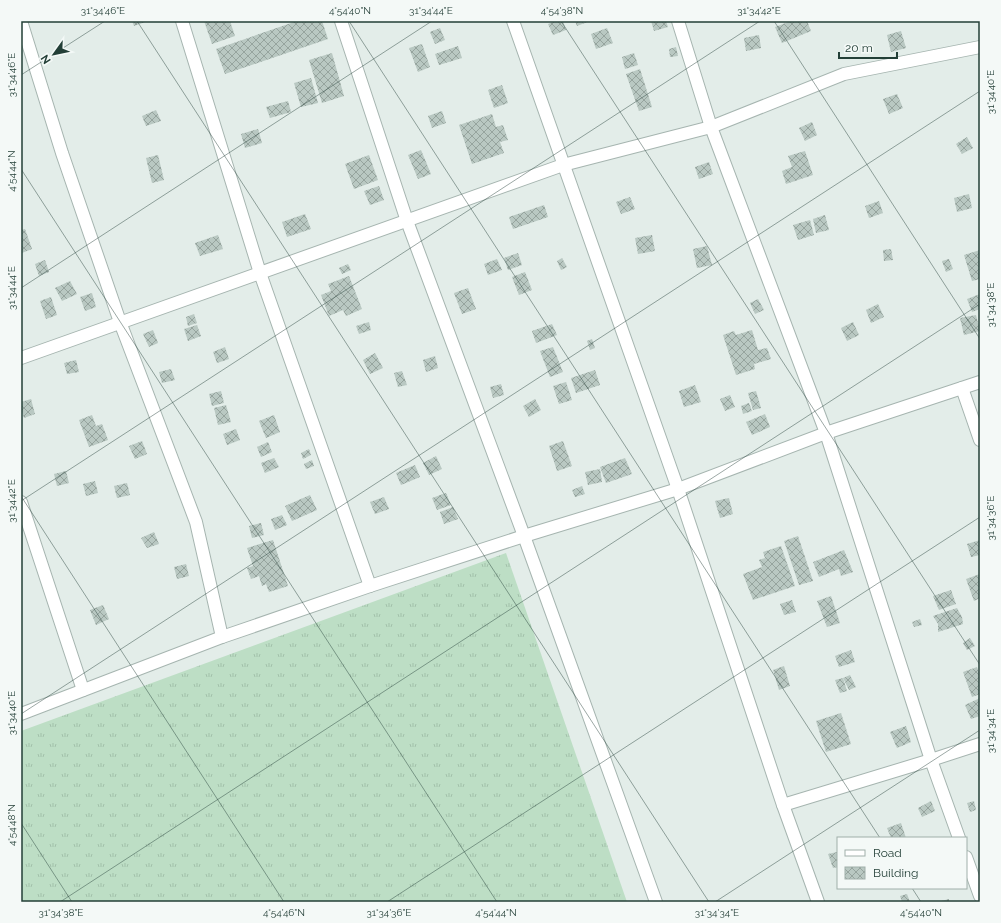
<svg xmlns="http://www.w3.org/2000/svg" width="1001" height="923" font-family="Raleway,sans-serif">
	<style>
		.grass { fill: url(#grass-tufts) }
		.building { fill: url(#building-cross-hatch) }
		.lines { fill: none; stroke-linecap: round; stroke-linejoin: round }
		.street-casing { stroke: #a6b5b0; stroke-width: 14 }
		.street { stroke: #fff; stroke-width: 12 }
		.ticks { fill: none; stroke: #233f37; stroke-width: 1; stroke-opacity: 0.45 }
		.neatline { fill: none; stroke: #233f37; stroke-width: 1.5 }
		.ticks-label { font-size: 10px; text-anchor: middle; fill: #233f37 }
	</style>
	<defs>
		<pattern id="grass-tufts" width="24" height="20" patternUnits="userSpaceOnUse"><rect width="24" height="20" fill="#bddec5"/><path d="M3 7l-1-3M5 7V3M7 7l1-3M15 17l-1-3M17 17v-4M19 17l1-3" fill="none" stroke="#a2c0aa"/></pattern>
		<pattern id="building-cross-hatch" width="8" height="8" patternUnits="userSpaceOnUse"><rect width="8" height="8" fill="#b9c8c2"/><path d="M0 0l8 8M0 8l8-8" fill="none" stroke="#96a49e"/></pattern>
	</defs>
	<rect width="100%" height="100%" fill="#e3ede9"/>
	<polygon class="grass" points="506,553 627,902 21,902 21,731"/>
	<g class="building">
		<polygon points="132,21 148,21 134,26"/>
		<polygon points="204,21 230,21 235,36 212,44"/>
		<polygon points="297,21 322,21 328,39 225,74 216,49"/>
		<polygon points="555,21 563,21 566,30 553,35 548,24"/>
		<polygon points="575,21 590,21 577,26"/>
		<polygon points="651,21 666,21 668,27 654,31"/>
		<polygon points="791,21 807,21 811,31 782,43 775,27"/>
		<polygon points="440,28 445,40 435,44 430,32"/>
		<polygon points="607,28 613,43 596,49 591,34"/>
		<polygon points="901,31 906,48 891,52 887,35"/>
		<polygon points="759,35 761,48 746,51 744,38"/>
		<polygon points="422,44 430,67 418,72 409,48"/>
		<polygon points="458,46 462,58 439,65 435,54"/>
		<polygon points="676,47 678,56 670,57 669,49"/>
		<polygon points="332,53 344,96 322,103 309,60"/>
		<polygon points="634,53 638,65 625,69 622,57"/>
		<polygon points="640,69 652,107 639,111 626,74"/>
		<polygon points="311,78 318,103 301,107 294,83"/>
		<polygon points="502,85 508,103 494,108 488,90"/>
		<polygon points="897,94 903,108 889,114 883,99"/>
		<polygon points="288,101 291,112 270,118 266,107"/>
		<polygon points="156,110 161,121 146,126 142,116"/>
		<polygon points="442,111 446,123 432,128 428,116"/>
		<polygon points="492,114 496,127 503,125 508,140 500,142 504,153 472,164 459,125"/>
		<polygon points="812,122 817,135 805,141 799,128"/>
		<polygon points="258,129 262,143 245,148 241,134"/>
		<polygon points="967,137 973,148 962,154 956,144"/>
		<polygon points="421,150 431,174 418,179 408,155"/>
		<polygon points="805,151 813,175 786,184 782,171 792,167 788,156"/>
		<polygon points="158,155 164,180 152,183 146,158"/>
		<polygon points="369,155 378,180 354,189 345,164"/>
		<polygon points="709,162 713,174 699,179 695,167"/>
		<polygon points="379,186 384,200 370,205 364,191"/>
		<polygon points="969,194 972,208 957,212 954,198"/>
		<polygon points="630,197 635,209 621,214 616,202"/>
		<polygon points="879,201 883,213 869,218 865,206"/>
		<polygon points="544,205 548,217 513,229 509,217"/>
		<polygon points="305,214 311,229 287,237 282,222"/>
		<polygon points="825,215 829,230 816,233 813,219"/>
		<polygon points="810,220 814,235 798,240 793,225"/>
		<polygon points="25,229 32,249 22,253 21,230"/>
		<polygon points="218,235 223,249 200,256 195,243"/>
		<polygon points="652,235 655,251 638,254 635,238"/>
		<polygon points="707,246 712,265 697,268 693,249"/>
		<polygon points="891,249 893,260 884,261 883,250"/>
		<polygon points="980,250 980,279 972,281 964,255"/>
		<polygon points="518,253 522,265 508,270 504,258"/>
		<polygon points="562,258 567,267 561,270 557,261"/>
		<polygon points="497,259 502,270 488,275 484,264"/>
		<polygon points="949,259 953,269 946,272 942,261"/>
		<polygon points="45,260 49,272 39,276 35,264"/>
		<polygon points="348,264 351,270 342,274 339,268"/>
		<polygon points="525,272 532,290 519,295 512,277"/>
		<polygon points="349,276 362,309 346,316 343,310 329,316 321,295 331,291 328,284"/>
		<polygon points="70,281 77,294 62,301 55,288"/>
		<polygon points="468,288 476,309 462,314 454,293"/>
		<polygon points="92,293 96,307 85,311 80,297"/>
		<polygon points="980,294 980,309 972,312 967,299"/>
		<polygon points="51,297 57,315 46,319 40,301"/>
		<polygon points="758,299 764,310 755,314 750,303"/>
		<polygon points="878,304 884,317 871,323 866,310"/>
		<polygon points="194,314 197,323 188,326 186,317"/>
		<polygon points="976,315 980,331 964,335 960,318"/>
		<polygon points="369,322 371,330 359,334 356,326"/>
		<polygon points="853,322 859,335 847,341 841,328"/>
		<polygon points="552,324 557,335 536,343 532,331"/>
		<polygon points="197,325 201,336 188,341 184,329"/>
		<polygon points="153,330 158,343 149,347 143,334"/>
		<polygon points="752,330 758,350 767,348 771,359 754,364 755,369 736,375 723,335 734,331 736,335"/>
		<polygon points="592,339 595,348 590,350 587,341"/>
		<polygon points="225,347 229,359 217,363 213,352"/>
		<polygon points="553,347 563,372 550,377 540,351"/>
		<polygon points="375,353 383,368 370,374 363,360"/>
		<polygon points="435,356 438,368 426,372 423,360"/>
		<polygon points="76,360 79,372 67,374 64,363"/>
		<polygon points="171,369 175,380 162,383 159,372"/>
		<polygon points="595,370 600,385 576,393 571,378"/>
		<polygon points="402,371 407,385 398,387 394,373"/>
		<polygon points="566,382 572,400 559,404 553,386"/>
		<polygon points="501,384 504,395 493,398 490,387"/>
		<polygon points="695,385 701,402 684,407 679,391"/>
		<polygon points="221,391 224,403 212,406 209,394"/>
		<polygon points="756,391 761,408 753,410 748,393"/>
		<polygon points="730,395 735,407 725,411 720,399"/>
		<polygon points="31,399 35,414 24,418 21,408 21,402"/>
		<polygon points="535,399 541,410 529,417 523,406"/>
		<polygon points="749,403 752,411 743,414 741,406"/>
		<polygon points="226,405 231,422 218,425 214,408"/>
		<polygon points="765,414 770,427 752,435 746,422"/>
		<polygon points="92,415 96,426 102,424 108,440 89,447 79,420"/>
		<polygon points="274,415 280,432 266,438 259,421"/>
		<polygon points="236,429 240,440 227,445 223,434"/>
		<polygon points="142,441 147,454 135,459 129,446"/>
		<polygon points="563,441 572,466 557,471 549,446"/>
		<polygon points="268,442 272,452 261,457 257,447"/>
		<polygon points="309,449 311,455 303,459 301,453"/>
		<polygon points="436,456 442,469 429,475 423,463"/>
		<polygon points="274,458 279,467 265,473 261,463"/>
		<polygon points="625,458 632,474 606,483 600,467"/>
		<polygon points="312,460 314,466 306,469 304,464"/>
		<polygon points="415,465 420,477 401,485 396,473"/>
		<polygon points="600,469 602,482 588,485 585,472"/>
		<polygon points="66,471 69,483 57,486 54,474"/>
		<polygon points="95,481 98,493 86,496 83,484"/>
		<polygon points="127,483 130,495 117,498 114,486"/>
		<polygon points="582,486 585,494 575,497 572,490"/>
		<polygon points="446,493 451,505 437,510 432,498"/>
		<polygon points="310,495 317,510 292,521 285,506"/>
		<polygon points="384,497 389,509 375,514 370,502"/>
		<polygon points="729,498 733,514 720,518 715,501"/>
		<polygon points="453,507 458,519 444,524 440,512"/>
		<polygon points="282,515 287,525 275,530 271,519"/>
		<polygon points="261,523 264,535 252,538 249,526"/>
		<polygon points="154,532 159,544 147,548 141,538"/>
		<polygon points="798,536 813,581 799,585 784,541"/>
		<polygon points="273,540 288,586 269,592 266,584 262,586 259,576 251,579 247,568 253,566 247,548"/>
		<polygon points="980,540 980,555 971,557 967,544"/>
		<polygon points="781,546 795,586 753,600 743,574 762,567 759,560 765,558 763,552"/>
		<polygon points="844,550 853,572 841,576 839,569 819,577 813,562"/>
		<polygon points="186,564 189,576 177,579 174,567"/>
		<polygon points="980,574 980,598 974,601 966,579"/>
		<polygon points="951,590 956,604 939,610 933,596"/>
		<polygon points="831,596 840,623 827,627 817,601"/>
		<polygon points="792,600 796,612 784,615 780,604"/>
		<polygon points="103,605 109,619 96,625 90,610"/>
		<polygon points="957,608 962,617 963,624 938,632 938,624 933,616"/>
		<polygon points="920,619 922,625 914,627 912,622"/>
		<polygon points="970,638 975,646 967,650 963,643"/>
		<polygon points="851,650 855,662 839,667 835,656"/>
		<polygon points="784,666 790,686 779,690 773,670"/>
		<polygon points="977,667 980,675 980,694 972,697 963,672"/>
		<polygon points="850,675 856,687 849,690 843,678"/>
		<polygon points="843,678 847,691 840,693 835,680"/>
		<polygon points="980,698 980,716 971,719 965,705"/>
		<polygon points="841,713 851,744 826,752 816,721"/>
		<polygon points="906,726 911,742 897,748 890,732"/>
		<polygon points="931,801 935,811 922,817 918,808"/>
		<polygon points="974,801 976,810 970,812 967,803"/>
		<polygon points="901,823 906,838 891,838 887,828"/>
		<polygon points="837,852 838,856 838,867 833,868 828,854"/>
		<polygon points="907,894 910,902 902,902 900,896"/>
		<polygon points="949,899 949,902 937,902"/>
	</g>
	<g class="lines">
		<defs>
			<g id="street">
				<polyline points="21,21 62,153 120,322 196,522 222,637"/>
				<polyline points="182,21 260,273 370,586"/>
				<polyline points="341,21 407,221 524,536 656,902"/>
				<polyline points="513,21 678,489 783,805 818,902"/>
				<polyline points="678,21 711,127 826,433 931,760 959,838"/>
				<polyline points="21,358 563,165 711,127 844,74 980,47"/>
				<polyline points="962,388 980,440"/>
				<polyline points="21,502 83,690"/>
				<polyline points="21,714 222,637 370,586 524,536 678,489 826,433 980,382"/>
				<polyline points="783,805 931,760 980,744"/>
				<polyline points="966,857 980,896"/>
			</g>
		</defs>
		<use href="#street" class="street-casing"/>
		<use href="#street" class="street"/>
	</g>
	<path class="ticks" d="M137,21L709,902M349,21L880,838M561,21L980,665M774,21L980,339M21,75L105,21M21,169L497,902M21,288L432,21M21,496L284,902M21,501L760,21M21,714L980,91M21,823L72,902M912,888L921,902M60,902L980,304M387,902L980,517M715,902L980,730"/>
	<rect width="1001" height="923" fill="none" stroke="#f4f9f7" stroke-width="44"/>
	<rect x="837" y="837" width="130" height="52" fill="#f4f9f7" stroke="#a0afaa"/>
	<rect x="845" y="850" width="20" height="6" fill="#ffffff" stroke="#a0afaa"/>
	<text x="873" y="857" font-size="12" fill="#233f37">Road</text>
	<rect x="845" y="867" width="20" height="12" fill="url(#building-cross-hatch)" stroke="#a0afaa"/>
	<text x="873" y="877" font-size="12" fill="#233f37">Building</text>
	<g transform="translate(54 54) rotate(237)" stroke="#f4f9f7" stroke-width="3" paint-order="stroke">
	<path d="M0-3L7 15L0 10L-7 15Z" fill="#233f37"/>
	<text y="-6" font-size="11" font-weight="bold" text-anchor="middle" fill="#233f37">N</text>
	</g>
	<path d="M839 52v6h58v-6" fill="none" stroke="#233f37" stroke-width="2"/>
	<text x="845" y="52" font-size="12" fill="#233f37" stroke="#f4f9f7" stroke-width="3" paint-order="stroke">20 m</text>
	<rect x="22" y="22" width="957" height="879" class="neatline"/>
	<g class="ticks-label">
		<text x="103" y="14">31°34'46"E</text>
		<text x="350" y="14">4°54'40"N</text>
		<text x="431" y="14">31°34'44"E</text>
		<text x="562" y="14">4°54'38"N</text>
		<text x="759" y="14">31°34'42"E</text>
		<text transform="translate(11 75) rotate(-90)" y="4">31°34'46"E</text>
		<text transform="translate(990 92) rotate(-90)" y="4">31°34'40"E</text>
		<text transform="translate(11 171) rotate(-90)" y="4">4°54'44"N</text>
		<text transform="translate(11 288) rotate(-90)" y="4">31°34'44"E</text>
		<text transform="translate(990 305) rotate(-90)" y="4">31°34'38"E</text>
		<text transform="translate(11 501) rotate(-90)" y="4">31°34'42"E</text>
		<text transform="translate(990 518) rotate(-90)" y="4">31°34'36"E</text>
		<text transform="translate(11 713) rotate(-90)" y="4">31°34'40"E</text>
		<text transform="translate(990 731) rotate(-90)" y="4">31°34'34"E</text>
		<text transform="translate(11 825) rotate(-90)" y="4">4°54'48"N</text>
		<text x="61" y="916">31°34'38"E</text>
		<text x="284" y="916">4°54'46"N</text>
		<text x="389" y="916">31°34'36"E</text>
		<text x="496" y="916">4°54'44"N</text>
		<text x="717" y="916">31°34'34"E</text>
		<text x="921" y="916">4°54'40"N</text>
	</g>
</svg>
